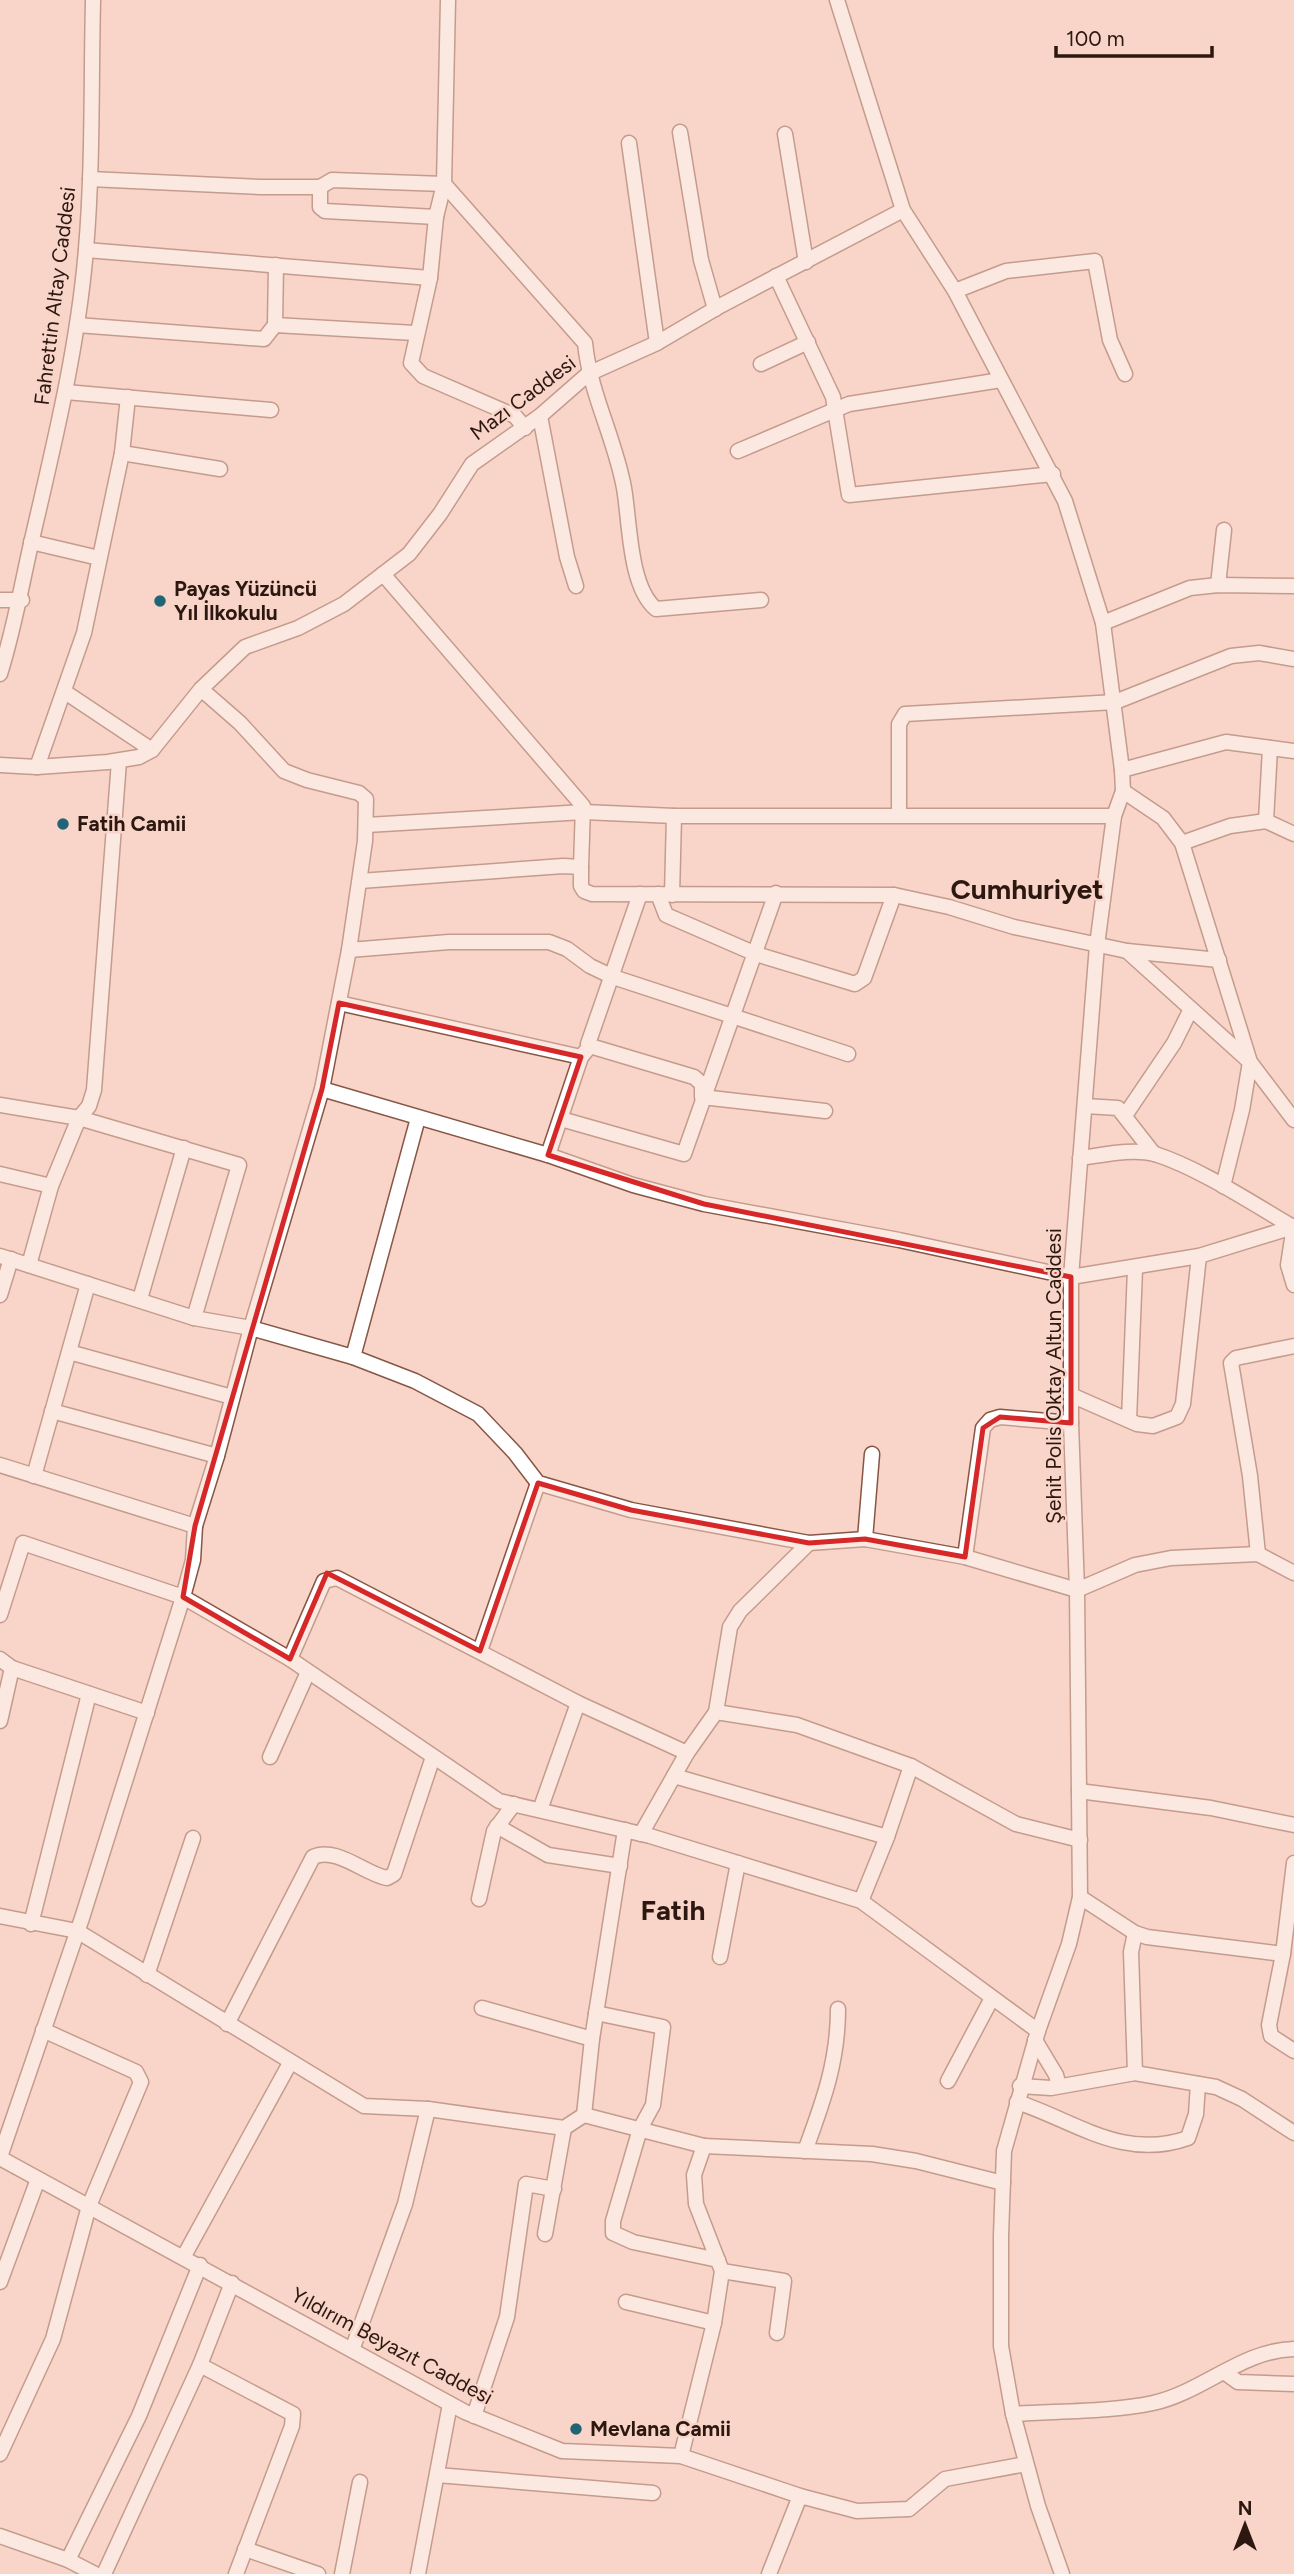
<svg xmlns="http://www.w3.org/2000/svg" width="1294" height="2574" font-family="Figtree,sans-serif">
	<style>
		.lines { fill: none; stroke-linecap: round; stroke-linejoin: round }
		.minor-casing { stroke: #885644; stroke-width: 17 }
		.minor { stroke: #fff; stroke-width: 14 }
		.marked { fill: none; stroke: #d62828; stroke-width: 5; stroke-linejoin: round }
		.poi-dot { fill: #216477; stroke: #f8d5c8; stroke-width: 2.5 }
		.labels { text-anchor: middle; stroke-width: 5; stroke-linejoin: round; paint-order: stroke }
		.street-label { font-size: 21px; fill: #2d1811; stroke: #f8d5c8 }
		.poi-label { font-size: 21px; font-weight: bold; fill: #2d1811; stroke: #f8d5c8; text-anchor: start }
		.district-label { font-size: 28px; font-weight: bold; fill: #2d1811; stroke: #f8d5c8 }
	</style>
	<rect width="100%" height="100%" fill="#f8d5c8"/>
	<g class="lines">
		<defs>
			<g id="minor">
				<polyline points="448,0 444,184 436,217 430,278 411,363 423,376 515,416 525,428"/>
				<polyline points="837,0 903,210 955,291 1065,501 1103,623 1122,770 1123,791 1114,816 1097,945 1071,1277 1071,1423 1077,1590 1080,1897 1069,1944 1038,2031 1004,2151 1001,2236 1001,2346 1013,2414 1038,2506 1062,2574"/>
				<polyline points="680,132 701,260 715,309"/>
				<polyline points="785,134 806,262"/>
				<polyline points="629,143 657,343"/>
				<path d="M90,179L260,187H320L332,180L444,184L585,343C590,394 615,438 624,488C630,522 629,587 656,609L761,600"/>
				<polyline points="320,187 320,207 325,211 436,217"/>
				<polyline points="86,250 430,278"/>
				<polyline points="776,276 833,397 849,495 1053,474"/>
				<polyline points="955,291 1006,271 1095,261 1110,340 1125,374"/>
				<polyline points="77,325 264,339 275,325 415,333"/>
				<polyline points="275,325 276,265"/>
				<polyline points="761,364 808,342"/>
				<polyline points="66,392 271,410"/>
				<polyline points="540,416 567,557 576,586"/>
				<polyline points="738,451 849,404 1001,380"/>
				<polyline points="122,453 220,469"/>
				<polyline points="31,542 99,558"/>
				<polyline points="383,574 583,806 581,867"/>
				<polyline points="1218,585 1224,530"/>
				<polyline points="0,600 22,600"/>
				<polyline points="1103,623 1190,588 1218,585 1294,586"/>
				<path d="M0,674C15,626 22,582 33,535C55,440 78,346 86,249C93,166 91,83 93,0"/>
				<polyline points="201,689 240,723 284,771 307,780 359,793 366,799 365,841 349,950 449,942 549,942 567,949 590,966 613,977 848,1054"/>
				<polyline points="65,692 152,750"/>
				<polyline points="0,765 37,767 108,762 139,757 152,750 201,689 245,647 298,628 344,604 409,554 440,514 472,464 540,416 588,374 657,343 720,306 903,210"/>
				<polyline points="37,767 84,633 122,453 128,397"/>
				<polyline points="1122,770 1226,742 1294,751"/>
				<polyline points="1123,791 1163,818 1182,843 1250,1062 1294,1120"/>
				<polyline points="899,814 899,724 905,714 1115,702 1231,656 1259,653 1294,659"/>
				<polyline points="1266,821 1270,748"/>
				<polyline points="367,825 584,812 674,816 1114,816"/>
				<polyline points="1182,843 1230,826 1266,821 1294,834"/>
				<polyline points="360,881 563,866 581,867 581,886 584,891 592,894 894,895 949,907 1014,927 1127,951 1219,960"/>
				<polyline points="658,894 666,915 756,954 855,984 864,978 894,895"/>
				<polyline points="672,895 674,816"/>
				<polyline points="1127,951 1250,1062 1242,1110 1223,1186"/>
				<polyline points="339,1003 581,1057"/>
				<polyline points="590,1046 694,1077 702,1084 702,1097 825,1111"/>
				<polyline points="322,1089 548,1155 633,1185 704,1204 899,1240 1071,1277 1199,1256 1293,1227"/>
				<polyline points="0,1105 79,1118 239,1165 194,1318"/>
				<polyline points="1085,1106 1118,1108 1154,1154"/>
				<polyline points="1126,1114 1174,1043 1190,1011"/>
				<polyline points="561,1119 684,1154 776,893"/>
				<polyline points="548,1155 581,1057 590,1046 588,1044 640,894"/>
				<path d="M1080,1158C1103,1155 1132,1148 1155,1154C1199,1168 1252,1203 1293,1227"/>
				<polyline points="0,1174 51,1186"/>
				<polyline points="1294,1226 1288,1265 1294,1285"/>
				<polyline points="0,1256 194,1318 251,1328 353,1357 415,1381 478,1414 515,1453 538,1483 631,1510 809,1543 865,1539 965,1557 1077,1590 1135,1565 1171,1558 1258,1554 1294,1573"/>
				<polyline points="29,1265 51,1186 79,1118 89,1106 94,1090 119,761"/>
				<polyline points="0,1295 11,1259"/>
				<polyline points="140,1299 184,1148"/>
				<polyline points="69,1352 232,1397"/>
				<polyline points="353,1357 418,1118"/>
				<polyline points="1071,1395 1137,1424 1153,1426 1177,1417 1183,1404 1199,1256"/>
				<polyline points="52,1411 217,1456"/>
				<polyline points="1129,1420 1135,1269"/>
				<polyline points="0,1465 195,1526 193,1560 183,1597 82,1918 0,2157"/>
				<polyline points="34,1476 88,1284"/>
				<polyline points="195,1526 217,1456 251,1328 322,1089 349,950"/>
				<polyline points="865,1539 872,1454"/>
				<polyline points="1258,1554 1250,1476 1231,1363 1236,1358 1294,1346"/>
				<polyline points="965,1557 983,1428 990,1420 1000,1417 1071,1423"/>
				<polyline points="0,1615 23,1543 183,1597 290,1659 499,1801 650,1836 861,1901 1038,2031"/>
				<polyline points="480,1651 538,1483"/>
				<polyline points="0,1659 12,1668 147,1713"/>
				<polyline points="290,1659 324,1581 337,1578 578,1703 687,1753"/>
				<polyline points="716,1712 797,1725 911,1766 887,1837 861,1901"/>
				<polyline points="0,1721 12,1668"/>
				<polyline points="270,1757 308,1672"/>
				<polyline points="911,1766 1016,1824 1080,1840"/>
				<polyline points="674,1776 887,1837"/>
				<polyline points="1079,1791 1211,1808 1294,1825"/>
				<polyline points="540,1810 578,1703"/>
				<polyline points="497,1826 548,1855 620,1866"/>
				<polyline points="641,1834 687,1753 716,1712 730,1627 740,1611 809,1543"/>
				<polyline points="1294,1863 1283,1954 1269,2025 1271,2036 1294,2051"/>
				<polyline points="1080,1897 1135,1933 1147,1937 1283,1954"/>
				<polyline points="479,1899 494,1831 514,1804"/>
				<polyline points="0,1916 77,1931 364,2106 428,2109 564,2128 584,2115 592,2039 625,1830"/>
				<polyline points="31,1924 89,1694"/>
				<polyline points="720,1957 738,1863"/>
				<polyline points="147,1975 193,1838"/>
				<polyline points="482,2008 592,2039"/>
				<polyline points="596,2013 663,2027 653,2105 640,2129 613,2221 613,2233 633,2242 718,2260"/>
				<path d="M227,2024L313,1857C336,1846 365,1874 387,1878L394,1874L433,1757"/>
				<polyline points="1035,2040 1056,2075 1059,2086"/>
				<polyline points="1135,2073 1131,1952 1135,1933"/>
				<polyline points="948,2081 992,1998"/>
				<polyline points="1020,2086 1051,2088 1135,2073 1216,2087 1242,2099 1294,2133"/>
				<path d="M1017,2102C1075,2121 1123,2161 1188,2138L1196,2114L1198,2084"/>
				<polyline points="584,2115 704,2146 694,2175 696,2204 722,2271 714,2323 681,2456"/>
				<polyline points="704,2146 872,2154 916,2161 1003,2183"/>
				<path d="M805,2151C823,2102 838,2062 838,2009"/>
				<polyline points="0,2158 465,2412 562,2451 681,2456 800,2496 857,2511 909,2509 945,2479 1026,2464"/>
				<polyline points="545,2234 564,2128"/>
				<polyline points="184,2256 290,2063"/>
				<polyline points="722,2271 784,2281 777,2333"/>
				<polyline points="0,2282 38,2179"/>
				<polyline points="626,2302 714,2323"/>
				<polyline points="352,2350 405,2204 428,2109"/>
				<polyline points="200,2365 293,2414 292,2426 236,2574"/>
				<polyline points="1224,2372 1238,2382 1294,2384"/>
				<path d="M1013,2414C1056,2411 1112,2412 1153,2403C1203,2392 1242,2350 1294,2349"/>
				<polyline points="474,2416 507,2317 526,2184 554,2189"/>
				<polyline points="0,2454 53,2339 89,2206 141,2082 136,2072 43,2030"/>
				<polyline points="437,2475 653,2493"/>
				<polyline points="0,2536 68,2560 95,2574"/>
				<polyline points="245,2549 318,2574"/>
				<polyline points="68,2560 139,2416 200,2265"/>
				<polyline points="104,2574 200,2365 232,2283"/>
				<polyline points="342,2574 360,2482"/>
				<polyline points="418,2574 450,2404"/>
				<polyline points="769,2574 800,2496"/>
			</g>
		</defs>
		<use href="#minor" class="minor-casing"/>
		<use href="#minor" class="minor"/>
	</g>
	<path d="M0 0H1294V2574H0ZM339,1003L581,1057L548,1155L704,1204L1071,1277V1423L1000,1417L983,1428L965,1557L865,1539L809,1543L631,1510L538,1483L480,1651L327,1573L290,1659L183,1597L195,1526L322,1089Z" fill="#f8d5c8" fill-opacity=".55" fill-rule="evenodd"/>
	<path class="marked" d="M339,1003L581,1057L548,1155L704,1204L1071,1277V1423L1000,1417L983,1428L965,1557L865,1539L809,1543L631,1510L538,1483L480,1651L327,1573L290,1659L183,1597L195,1526L322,1089Z"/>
	<g class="poi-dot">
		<circle cx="160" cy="601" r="7"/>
		<circle cx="63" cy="824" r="7"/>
		<circle cx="576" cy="2429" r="7"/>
	</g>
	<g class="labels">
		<g class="street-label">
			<text transform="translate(55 296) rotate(-83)" y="7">Fahrettin Altay Caddesi</text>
			<text transform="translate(523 398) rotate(-37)" y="7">Mazı Caddesi</text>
			<text transform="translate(1054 1376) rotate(-90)" y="7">Şehit Polis Oktay Altun Caddesi</text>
			<text transform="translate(392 2346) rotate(28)" y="7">Yıldırım Beyazıt Caddesi</text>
		</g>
		<g class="poi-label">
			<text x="174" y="596">Payas Yüzüncü<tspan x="174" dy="24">Yıl İlkokulu</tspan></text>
			<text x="77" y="831">Fatih Camii</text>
			<text x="590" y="2436">Mevlana Camii</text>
		</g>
		<g class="district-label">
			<text x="1027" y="899">Cumhuriyet</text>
			<text x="673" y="1920">Fatih</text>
		</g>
	</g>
	<g transform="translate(1245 2525)" stroke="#f8d5c8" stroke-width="5" paint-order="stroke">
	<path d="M0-5L12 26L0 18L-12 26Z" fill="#2d1811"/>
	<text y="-10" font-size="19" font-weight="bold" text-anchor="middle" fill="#2d1811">N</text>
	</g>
	<path d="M1056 46v10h156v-10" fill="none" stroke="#2d1811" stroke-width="3.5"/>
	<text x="1066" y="46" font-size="21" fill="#2d1811" stroke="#f8d5c8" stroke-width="5" paint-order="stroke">100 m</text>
</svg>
